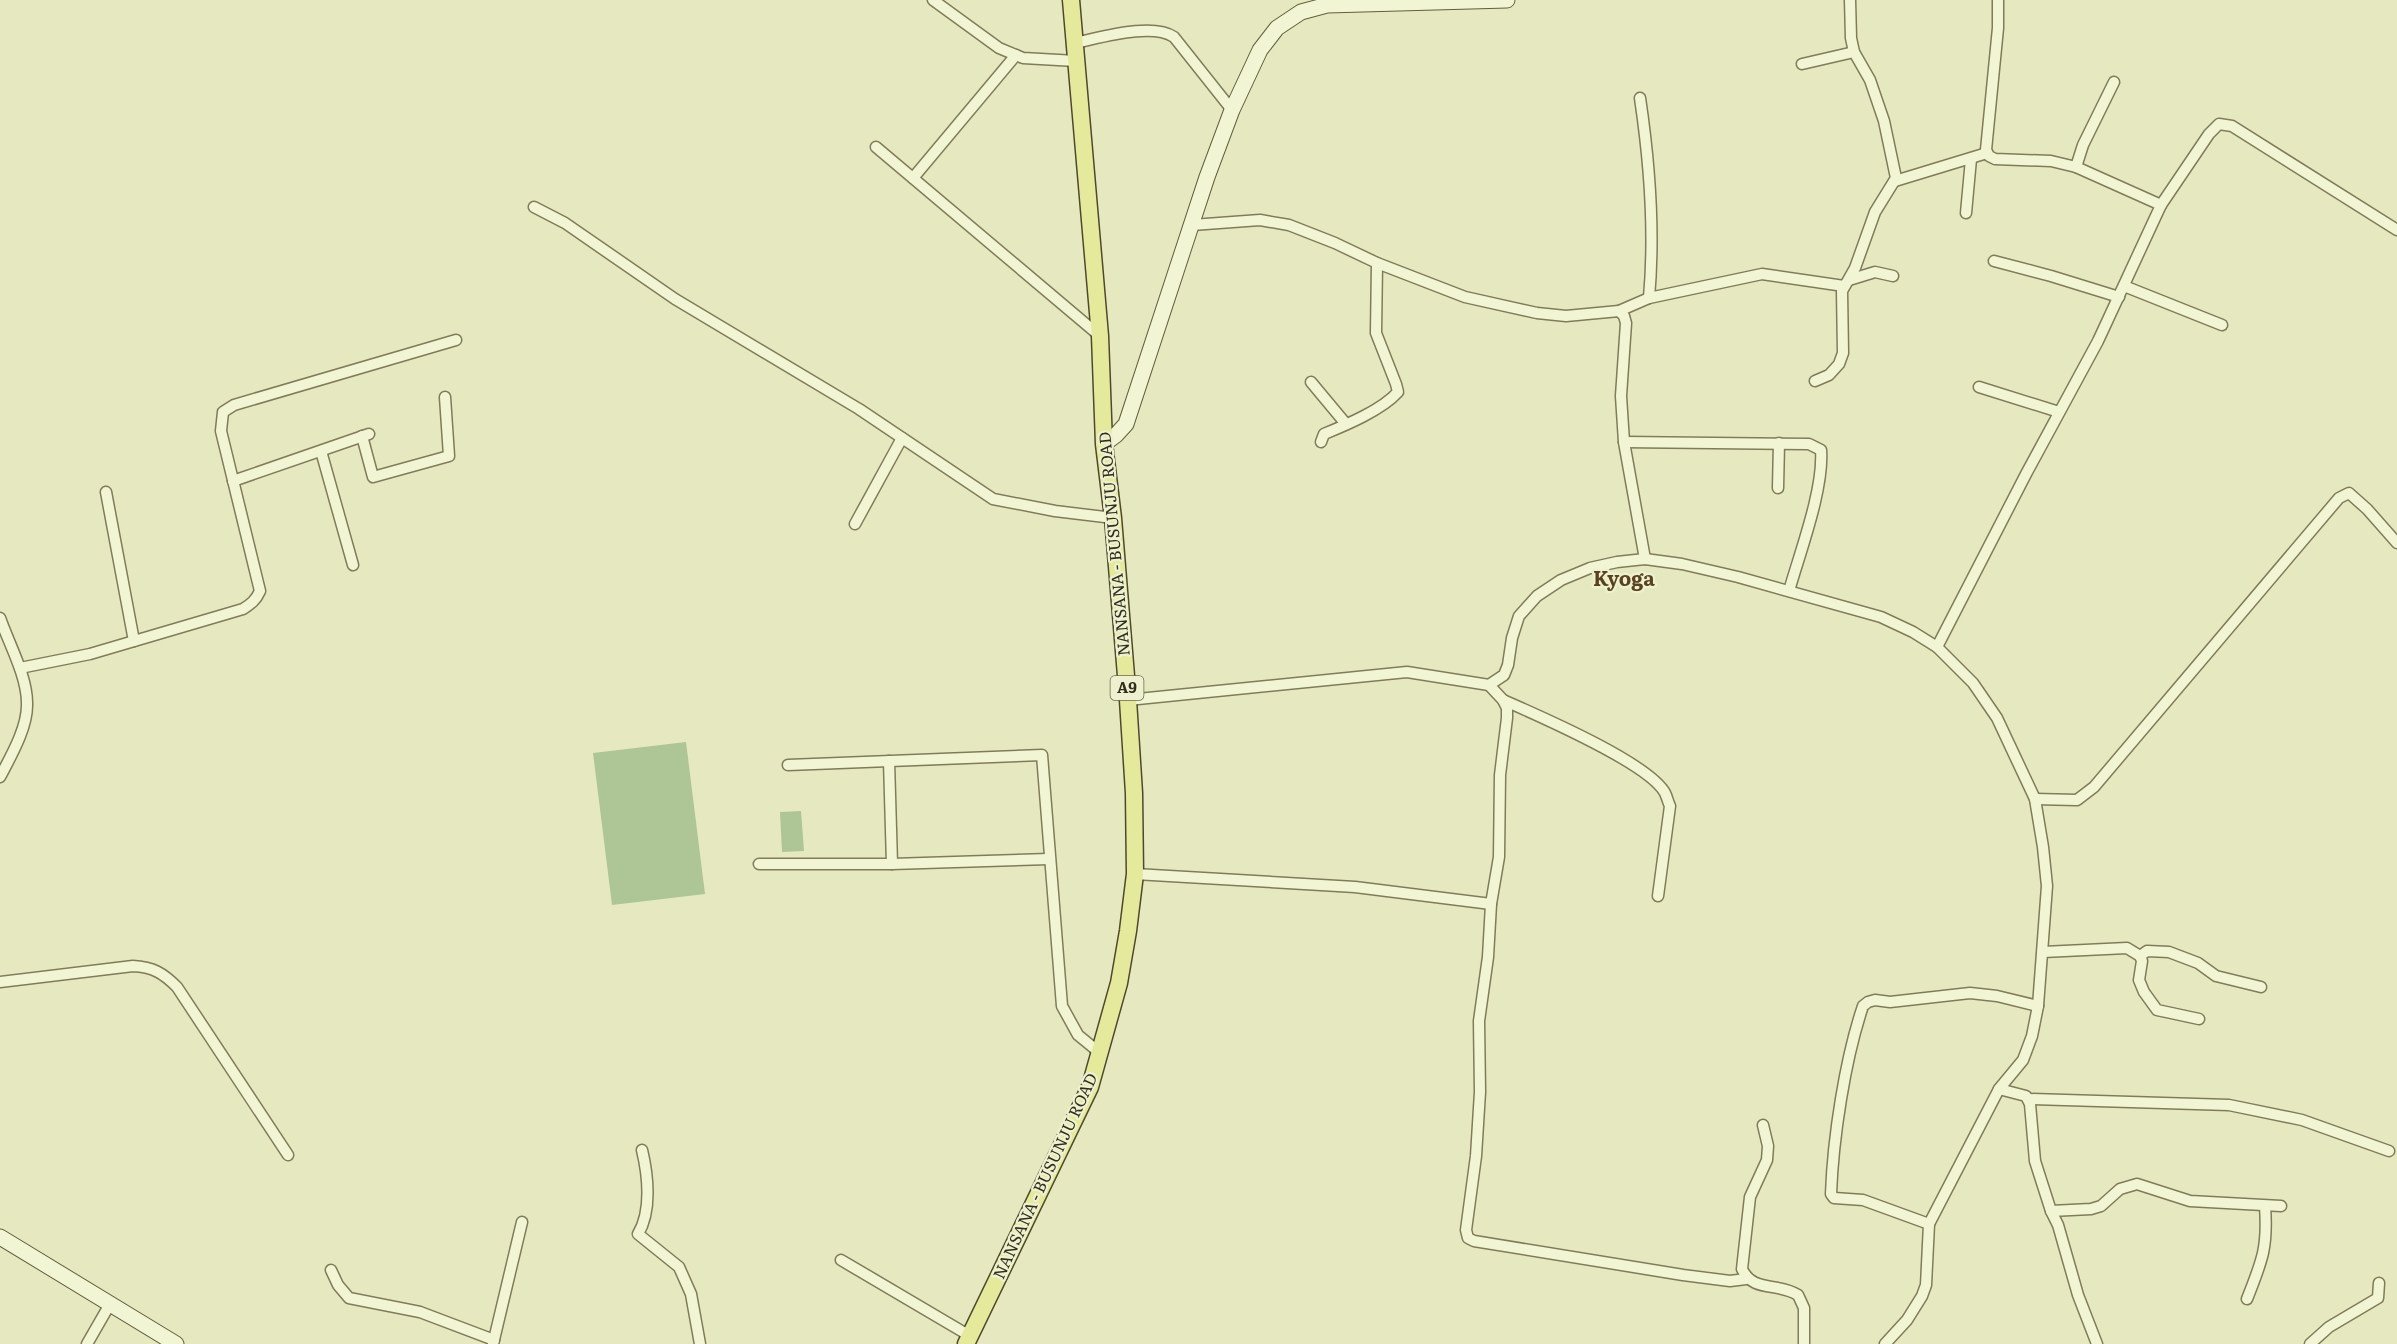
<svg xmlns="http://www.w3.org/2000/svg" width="2397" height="1344" font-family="Literata,serif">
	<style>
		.pitch { fill: #aec596 }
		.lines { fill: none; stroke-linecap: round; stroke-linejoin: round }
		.street-casing { stroke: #807c5a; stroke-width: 13 }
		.secondary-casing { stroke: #625d3d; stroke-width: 17 }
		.primary-casing { stroke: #4e492e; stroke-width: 19 }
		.street { stroke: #f2f5d3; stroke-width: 10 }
		.secondary { stroke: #f2f5d3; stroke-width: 15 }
		.primary { stroke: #e5e99b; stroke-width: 16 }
		.labels { text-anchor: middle; stroke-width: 4.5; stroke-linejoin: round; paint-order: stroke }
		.shield { fill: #eef1cf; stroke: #6a6852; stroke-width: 1.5 }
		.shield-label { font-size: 15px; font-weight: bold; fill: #312e1d }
		.street-label { font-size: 16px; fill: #312e1d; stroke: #eef1cf }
		.quarter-label { font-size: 20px; font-weight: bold; fill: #5a4221; stroke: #eef1cf }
	</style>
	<rect width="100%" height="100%" fill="#e6e9c0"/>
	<g class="pitch">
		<polygon points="686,742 705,894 612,905 593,753"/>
		<polygon points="801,811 804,851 782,852 780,812"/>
	</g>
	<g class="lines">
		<defs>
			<g id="street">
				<polyline points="933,0 999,48 1023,58 1076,61"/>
				<path d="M1074,43C1100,38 1152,22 1174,37L1232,110"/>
				<polyline points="1802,64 1854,52"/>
				<path d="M1640,98C1650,165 1655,231 1649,298"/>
				<polyline points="876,147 1100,336"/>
				<polyline points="2076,167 2083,145 2114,82"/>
				<polyline points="913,178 1016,55"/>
				<polyline points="1895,181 1987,153"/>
				<polyline points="2161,205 2209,134 2219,124 2232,126 2397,230"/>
				<polyline points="534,207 565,223 675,299 859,409 993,499 1055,511 1113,518"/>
				<polyline points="1966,213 1971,159"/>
				<polyline points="1192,225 1260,220 1289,225 1335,243 1377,263 1465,297 1537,313 1566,316 1619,311 1624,316 1626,323 1621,396 1624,442 1645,559"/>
				<polyline points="1994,261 2051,276 2119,297"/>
				<polyline points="1849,280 1875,272 1893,276"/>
				<polyline points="2124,286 2222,325"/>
				<polyline points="1619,311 1649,298 1762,274 1844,286"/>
				<polyline points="1815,381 1829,375 1839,364 1843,353 1842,291 1855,268 1875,212 1896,178 1884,121 1870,80 1854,52 1851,38 1850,0"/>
				<polyline points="1311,382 1346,424"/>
				<polyline points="1979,387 2059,412"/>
				<polyline points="362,436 373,477 449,456 445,397"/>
				<path d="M1321,442L1324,434C1346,425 1382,410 1398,392L1396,384L1376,333L1377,263"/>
				<path d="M1624,442L1809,444L1821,450C1824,489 1800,552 1789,591"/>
				<polyline points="321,451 353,565"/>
				<polyline points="233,481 369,434"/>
				<polyline points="1778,488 1779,443"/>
				<polyline points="106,492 134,641"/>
				<polyline points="855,524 902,438"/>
				<path d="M0,618C9,644 27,676 27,703C28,727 11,756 0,777"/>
				<polyline points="1937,647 2026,474 2098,341 2161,205 2076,167 2051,161 1995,159 1989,156 1986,150 1998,28 1998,0"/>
				<path d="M20,668L90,654L243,609C251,604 256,600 260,591L221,431L223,412L234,405L456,340"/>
				<polyline points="1489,685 1503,700 1507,708 1507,718 1500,775 1499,857 1491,904 1488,957 1479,1021 1480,1092 1476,1156 1466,1230 1468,1238 1474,1241 1683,1275 1730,1281 1746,1279"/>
				<polyline points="1128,700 1407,672 1489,685 1504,675 1508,665 1512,638 1519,616 1537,596 1561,580 1590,568 1617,562 1645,559 1682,564 1738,577 1881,617 1913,632 1937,647 1973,683 1997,718 2035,799 2043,847 2047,886 2038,1006 2032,1036 2023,1060 1999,1089 1929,1224 1926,1285 1922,1296 1907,1320 1885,1344"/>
				<path d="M1503,700C1537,715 1649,763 1665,793C1667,797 1668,802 1670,806L1658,896"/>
				<polyline points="889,761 892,864"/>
				<polyline points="788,765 1042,755 1062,1006 1078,1035 1100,1053"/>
				<polyline points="2035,799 2077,800 2094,787 2339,498 2349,493 2367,509 2397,543"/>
				<polyline points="759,864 892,864 1049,859"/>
				<polyline points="1135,874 1355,887 1491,904"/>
				<polyline points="2043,952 2127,948 2140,956 2142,961 2139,980 2144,992 2157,1010 2199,1019"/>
				<polyline points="2140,956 2147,951 2169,952 2198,963 2216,976 2261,987"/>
				<path d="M0,982L133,966C153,967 163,973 177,987L288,1155"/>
				<polyline points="1999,1089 2026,1096 2030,1104 2035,1161 2051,1211 2058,1225 2078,1295 2097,1344"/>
				<polyline points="2028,1099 2229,1105 2302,1120 2389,1151"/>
				<path d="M1763,1125L1768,1146L1767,1160L1750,1197L1742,1269C1753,1293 1778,1282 1798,1295L1804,1308V1344"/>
				<path d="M642,1150C648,1175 652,1211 638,1234L679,1267L691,1294L700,1344"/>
				<polyline points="2051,1211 2091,1209 2101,1206 2120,1189 2137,1184 2190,1201 2281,1206"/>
				<path d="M1929,1224L1863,1200L1834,1198L1831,1194C1833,1138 1845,1059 1863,1006L1868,1002L1875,1000L1890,1002L1970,993L1997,996L2038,1006"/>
				<polyline points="841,1260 970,1336"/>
				<polyline points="331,1270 338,1285 349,1298 420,1312 494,1340"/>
				<path d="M2247,1299C2262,1261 2268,1248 2265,1206"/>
				<polyline points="87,1344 110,1304"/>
				<polyline points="493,1344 522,1222"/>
				<polyline points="2310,1344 2329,1327 2378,1298 2379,1283"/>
			</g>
			<g id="secondary">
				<polyline points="1104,444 1116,435 1126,424 1207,177 1232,110 1260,50 1277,28 1301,12 1327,5 1507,0"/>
				<polyline points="0,1237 176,1344"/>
			</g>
			<polyline id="primary" points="966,1344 1090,1087 1119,983 1128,931 1135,874 1134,793 1128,700 1113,518 1104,444 1100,336 1071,0"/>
		</defs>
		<use href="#street" class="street-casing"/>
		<use href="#secondary" class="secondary-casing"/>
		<use href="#primary" class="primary-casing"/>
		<use href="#street" class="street"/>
		<use href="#secondary" class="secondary"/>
		<use href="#primary" class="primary"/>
	</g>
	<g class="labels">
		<rect class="shield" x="1110.5" y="676" width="33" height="24" rx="4.5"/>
		<g class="shield-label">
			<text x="1127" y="693">A9</text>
		</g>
		<g class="street-label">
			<text transform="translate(1114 544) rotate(-95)" y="6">NANSANA - BUSUNJU ROAD</text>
			<text transform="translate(1045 1176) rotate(-65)" y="6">NANSANA - BUSUNJU ROAD</text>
		</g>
		<g class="quarter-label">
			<text x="1624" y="586">Kyoga</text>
		</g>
	</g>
</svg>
